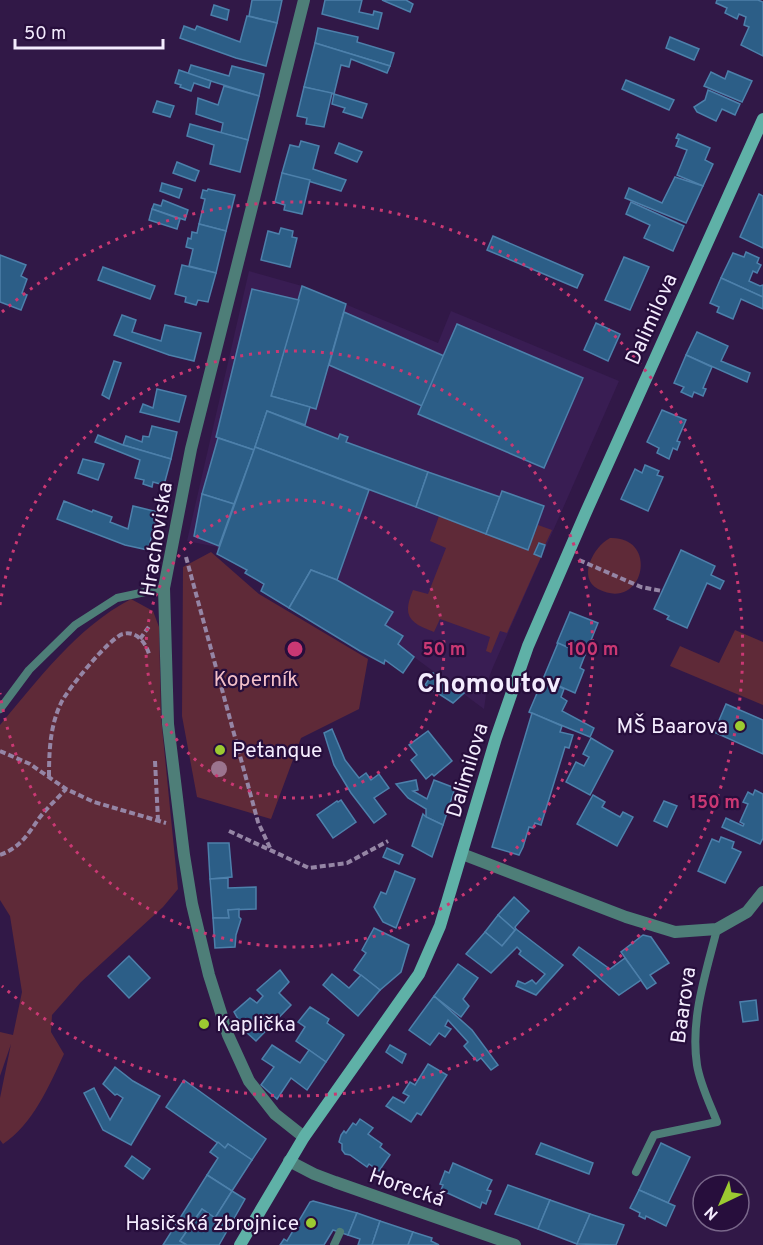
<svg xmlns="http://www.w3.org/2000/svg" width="763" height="1245" font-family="Overpass,sans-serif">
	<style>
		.built { fill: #391d53 }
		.green { fill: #5f2a38 }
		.building { fill: #2c5e87; stroke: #4d80ab; stroke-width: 1.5 }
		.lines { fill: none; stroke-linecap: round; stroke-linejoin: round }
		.path { stroke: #9585a5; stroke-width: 4; stroke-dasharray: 6 3; stroke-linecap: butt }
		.service { stroke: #4e7e78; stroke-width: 8 }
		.minor { stroke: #4e7e78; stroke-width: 12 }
		.tertiary { stroke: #4e7e78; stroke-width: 12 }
		.secondary { stroke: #5fb1a7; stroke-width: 12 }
		.tree { fill: #9b748e }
		.ring { fill: none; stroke: #ca3873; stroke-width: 3; stroke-dasharray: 3 6 }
		.poi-dot { fill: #9cca31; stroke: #270e3c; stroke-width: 2 }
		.labels { text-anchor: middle; stroke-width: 4.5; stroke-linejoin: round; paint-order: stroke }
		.street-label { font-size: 21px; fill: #f4ecfe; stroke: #270e3c }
		.park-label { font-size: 21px; fill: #f2bfc8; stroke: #270e3c }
		.poi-label { font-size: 21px; fill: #f4ecfe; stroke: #270e3c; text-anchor: end }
		.district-label { font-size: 27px; font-weight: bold; fill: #f4ecfe; stroke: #270e3c }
		.centre { fill: #ca3873; stroke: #270e3c; stroke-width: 3 }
		.ring-label { font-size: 18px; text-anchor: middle; font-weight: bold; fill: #ca3873; stroke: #270e3c; stroke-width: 4.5; stroke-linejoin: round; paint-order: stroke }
	</style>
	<rect width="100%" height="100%" fill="#311847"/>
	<polygon class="built" points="249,271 302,286 438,343 451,311 619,381 493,667 488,680 484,709 414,657 403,673 386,661 384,664 360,651 261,591 264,584 245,573 246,570 217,554 217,547 187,541"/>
	<g class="green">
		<path d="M439,516L528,550L538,525L552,530L545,545L538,543L534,554L541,557L507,633L500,631L491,653L486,651L490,637L440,619L434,632C409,623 402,616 413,590L428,594L446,548L430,541Z"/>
		<path d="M610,538C660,536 644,613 598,589C577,578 593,547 610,538Z"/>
		<polygon points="211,552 259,594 368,659 359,709 301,738 271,819 197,797 182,716 183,567"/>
		<path d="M131,599L153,611L159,627L161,717L178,889L163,907L81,982L52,1015L51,1032L64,1054C49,1086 33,1124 3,1144L0,1140V1098L11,1044L0,1076V1032L13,1035L22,992L10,916L0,900V725C39,679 76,628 131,599Z"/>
		<polygon points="735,630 763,642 763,705 670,666 680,646 719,663"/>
	</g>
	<g class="building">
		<polygon points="252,0 282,0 277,23 249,16"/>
		<polygon points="325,0 362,0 359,12 373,15 374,11 382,13 378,29 322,14"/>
		<polygon points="382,0 406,0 413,4 410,12"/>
		<polygon points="717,0 758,0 763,2 763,56 741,45 749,27 744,25 746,17 739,14 737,19 725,13 727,8 716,3"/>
		<polygon points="214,5 229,10 227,20 211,15"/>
		<polygon points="247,16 277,23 266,66 236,58 180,38 184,26 195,30 197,26 240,42"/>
		<polygon points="318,28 358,37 357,42 394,53 390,66 315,43"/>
		<polygon points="670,37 699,49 694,60 666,48"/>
		<polygon points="315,43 390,66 387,73 351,59 349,67 341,65 334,94 304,87"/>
		<polygon points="191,65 229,76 232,66 264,74 259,96 188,74"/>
		<polygon points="179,70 211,81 209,88 194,83 191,91 180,87 181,85 175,83"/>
		<polygon points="728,71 752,81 742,102 704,86 711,72 725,79"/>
		<polygon points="626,80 674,100 669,110 622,89"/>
		<polygon points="224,86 259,96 248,140 221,133 223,123 196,114 198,98 218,105"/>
		<polygon points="304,87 332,93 324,127 306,124 307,118 297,116"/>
		<polygon points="708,90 740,104 735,115 722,109 716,121 697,112 694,107 705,100"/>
		<polygon points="334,94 367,104 362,118 343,112 345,108 332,104"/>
		<polygon points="157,101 174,106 170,117 153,112"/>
		<polygon points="190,124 248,140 240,172 210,164 214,145 187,136"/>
		<polygon points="678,134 710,148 705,160 713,164 703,186 677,175 687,150 676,146 679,139 676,138"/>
		<polygon points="301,141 319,146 313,169 346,180 341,191 282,173 290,145 299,147"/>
		<polygon points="339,143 362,152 357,162 335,153"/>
		<polygon points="177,162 199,171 195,181 173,173"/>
		<polygon points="282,173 310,180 302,214 284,210 285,205 275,202"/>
		<polygon points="675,177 703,186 686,223 625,198 629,188 662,203"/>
		<polygon points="162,183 182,189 179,198 160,191"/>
		<polygon points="208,189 235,195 226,231 199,224 205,199 201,198 203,190 207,191"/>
		<polygon points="759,194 763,196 763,248 740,237"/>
		<polygon points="163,200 188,210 185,220 152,209 154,204 161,206"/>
		<polygon points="631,202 684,226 673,251 644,238 650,225 626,214"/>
		<polygon points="152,209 180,219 177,229 149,220"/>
		<polygon points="199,224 226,231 216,273 189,266 193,249 186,247 188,238 191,239 192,232 197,233"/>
		<polygon points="281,228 293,231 292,237 297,238 290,267 261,260 268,231 279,234"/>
		<polygon points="493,236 583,275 577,288 487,250"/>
		<polygon points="746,252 759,258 757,263 761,265 757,273 753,271 749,281 760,286 763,285 763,297 721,278 733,253 744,257"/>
		<polygon points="0,255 26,265 21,276 27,279 22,293 27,295 21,310 0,302"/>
		<polygon points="624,257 649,267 630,310 605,300"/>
		<polygon points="182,265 216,273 208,302 198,300 196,305 185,302 186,297 175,294"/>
		<polygon points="103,267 155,286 150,299 98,280"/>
		<polygon points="721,278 763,297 763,309 741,299 733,319 717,312 719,307 710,303"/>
		<polygon points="302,286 346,304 316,409 271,396"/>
		<polygon points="252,289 299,300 271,396 310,407 305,425 267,411 254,450 216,437"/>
		<polygon points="344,312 444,356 422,406 329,365"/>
		<polygon points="122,315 136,320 132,332 161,341 165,325 201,333 194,361 169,355 114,335"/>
		<polygon points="596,323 620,334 608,361 584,350"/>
		<polygon points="457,324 583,378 544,468 418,414"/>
		<polygon points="697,332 728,346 721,361 750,373 747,382 686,355"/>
		<polygon points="686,355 712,367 703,388 706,389 703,396 694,392 692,397 681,392 684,387 674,383"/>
		<polygon points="114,361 121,363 109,399 102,395"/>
		<polygon points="157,389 186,396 179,422 140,412 143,404 153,408"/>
		<polygon points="662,410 686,420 677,441 680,442 677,450 673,448 669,459 657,453 659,448 647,442"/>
		<polygon points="267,411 338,439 340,434 348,437 346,442 428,472 416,507 255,447"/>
		<polygon points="152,426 177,432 171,459 123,445 126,436 142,442 143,436 149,437"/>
		<polygon points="98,435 123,445 171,459 164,485 153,482 152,487 143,484 144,480 135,478 140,460 95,442"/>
		<polygon points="218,438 254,450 234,504 202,494"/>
		<polygon points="255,447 369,490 337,580 311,570 289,608 261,591 264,584 245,573 247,570 217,554"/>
		<polygon points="83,459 104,464 98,480 78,473"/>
		<polygon points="645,465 659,471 657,475 663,477 648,511 621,499 635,469 642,473"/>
		<polygon points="428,472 500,497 486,534 416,507"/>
		<polygon points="502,491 544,506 528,550 486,534"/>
		<polygon points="202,494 234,504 219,546 194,536"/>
		<polygon points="64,501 92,512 93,510 112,517 110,522 128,529 133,506 158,512 148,550 125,545 57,519"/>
		<polygon points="539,543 545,545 541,557 534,554"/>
		<polygon points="681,550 715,566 711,575 724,581 720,589 707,583 687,628 667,619 669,616 654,609"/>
		<polygon points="311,570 337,580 393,612 385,625 403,636 398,644 414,657 403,673 385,660 384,664 360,651 289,608"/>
		<polygon points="570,612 598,623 585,655 557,643"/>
		<polygon points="558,643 585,655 580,668 584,670 575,693 543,679"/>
		<polygon points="433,673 464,693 453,703 425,685"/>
		<polygon points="543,679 564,689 561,697 567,701 562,711 594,728 590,737 529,712"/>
		<polygon points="726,704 763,720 763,754 714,732"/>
		<polygon points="532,713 562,726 560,732 573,735 569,748 565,747 541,825 535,823 533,828 529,827 523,847 519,855 492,847"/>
		<polygon points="332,729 345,760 359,778 366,773 371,780 379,774 389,788 374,798 386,814 374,823 351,793 334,765 324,733"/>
		<polygon points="428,731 452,761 434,776 432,774 426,779 411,760 417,755 409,745"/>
		<polygon points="591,738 613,751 590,795 566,782 576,762 584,766 589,757 583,754"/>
		<polygon points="416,780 418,790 413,791 427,799 434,780 455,788 443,825 426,817 426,809 408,798 396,784"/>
		<polygon points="755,790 763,794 763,838 760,844 722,827 726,818 743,826 744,824 740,822 748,804 743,802 748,792 753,795"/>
		<polygon points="593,795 605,802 602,807 620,817 623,812 633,817 617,846 577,824"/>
		<polygon points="341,800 356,822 333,838 317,815 337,801 338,802"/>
		<polygon points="664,801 677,806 667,827 654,821"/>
		<polygon points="423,814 426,817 443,825 432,857 412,846"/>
		<polygon points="721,837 734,842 732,848 741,852 725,883 698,871 712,839 719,842"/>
		<polygon points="208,843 229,843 232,877 210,879"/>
		<polygon points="387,848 403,855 399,864 383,857"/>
		<polygon points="395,871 415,879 396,928 383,922 374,907 381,892 386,894"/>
		<polygon points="228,878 228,888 256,887 256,909 228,910 229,918 213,918 210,879"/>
		<polygon points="514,897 529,911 515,927 516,929 515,931 498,915"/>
		<polygon points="239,909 239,917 241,919 236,935 235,947 215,948 213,918 229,918 228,910"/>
		<polygon points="498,915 515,930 502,946 485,932"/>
		<polygon points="374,928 409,945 401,972 380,990 354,970 366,953 362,950"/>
		<polygon points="516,929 563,965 536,995 516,986 518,981 525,984 532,980 536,984 545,974 519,954 521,951 517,947 491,973 466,954 485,932 502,946"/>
		<polygon points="643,935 651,937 669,963 650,975 656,983 647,989 621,952"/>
		<polygon points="579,947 610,969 625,958 641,980 619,995 573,955"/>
		<polygon points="129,956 150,978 129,998 108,976"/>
		<polygon points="458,964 478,978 463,999 469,1006 461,1017 434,996"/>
		<polygon points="280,970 289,982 279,993 291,1005 256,1041 245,1031 234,1012 250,998 257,1003 263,996 257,990"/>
		<polygon points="332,974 349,988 361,975 380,990 358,1016 323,985"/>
		<polygon points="434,996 472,1030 498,1065 491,1070 481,1058 477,1061 464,1046 468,1042 448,1020 445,1026 451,1029 445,1037 439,1033 430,1045 409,1030"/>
		<polygon points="756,1000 758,1020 743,1022 740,1002"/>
		<polygon points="310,1007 329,1019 327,1023 344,1035 326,1062 296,1041 305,1027 298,1022"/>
		<polygon points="272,1045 300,1063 309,1050 326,1062 307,1090 291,1078 277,1099 261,1085 274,1067 262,1059"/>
		<polygon points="390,1045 406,1054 402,1063 386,1052"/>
		<polygon points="428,1064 447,1075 421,1115 417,1113 411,1122 386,1106 393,1097 404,1103 409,1096 403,1093 410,1082 415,1085"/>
		<polygon points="115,1067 133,1081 160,1096 131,1145 103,1130 84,1093 94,1088 110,1120 123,1098 117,1094 115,1095 103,1084"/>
		<polygon points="184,1080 266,1139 252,1160 228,1144 225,1148 166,1107"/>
		<polygon points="360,1119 373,1128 368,1134 382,1144 380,1147 390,1155 379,1171 369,1164 367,1167 350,1155 345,1154 342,1150 342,1144 339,1142 341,1135 344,1131 346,1133 353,1123 356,1125"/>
		<polygon points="218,1142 225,1148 228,1144 252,1160 232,1191 207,1175 218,1158 210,1152"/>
		<polygon points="541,1143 593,1163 589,1174 536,1154"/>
		<polygon points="661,1143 690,1157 668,1203 639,1190"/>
		<polygon points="132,1156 150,1169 143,1179 125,1166"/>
		<polygon points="453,1163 492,1180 487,1190 491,1191 486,1204 482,1202 480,1208 441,1190 443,1185 440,1184 445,1171 449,1173"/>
		<polygon points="207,1175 232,1191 215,1218 202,1209 180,1241 187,1245 163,1245"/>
		<polygon points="508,1185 550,1200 538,1229 495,1214"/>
		<polygon points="639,1190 675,1206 666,1226 646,1216 645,1219 639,1216 640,1213 630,1208"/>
		<polygon points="232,1191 245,1199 219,1245 187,1245 180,1241 202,1209 215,1218"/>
		<polygon points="550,1200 590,1214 577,1244 538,1229"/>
		<polygon points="313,1201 357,1213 348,1235 333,1230 324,1245 280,1245 284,1239 287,1241 310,1202"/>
		<polygon points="357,1213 380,1221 372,1245 358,1245 360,1239 348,1235"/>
		<polygon points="590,1214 624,1225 616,1245 577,1244"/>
		<polygon points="380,1221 413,1232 408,1245 372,1245"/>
		<polygon points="413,1232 432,1238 431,1241 439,1245 408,1245"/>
	</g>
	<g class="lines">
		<g class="path">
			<polyline points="186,557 258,822 271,850"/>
			<polyline points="579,560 641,587 662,591"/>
			<polyline points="140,639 150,625"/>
			<polyline points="0,751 30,764 66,789 94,802 166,823"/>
			<polyline points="155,761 158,820"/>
			<path d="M49,776C49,752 50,726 61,703C67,690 110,637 123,634C136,630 146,643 149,654"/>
			<polyline points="229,831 309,868 347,863 388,841"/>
			<path d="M0,855C21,847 28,834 40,817C48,807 58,798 66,789"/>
		</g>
		<g class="service">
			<polyline points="0,709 29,670 75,625 117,598 164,588"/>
			<path d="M636,1172L654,1135L717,1122C710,1104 700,1084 697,1065C690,1019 706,973 717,929"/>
			<polyline points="334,1245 340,1232"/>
		</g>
		<g class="minor">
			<polyline points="304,0 191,449 164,588 168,724 184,855 192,904 209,975 228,1035 249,1081 275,1114 304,1137"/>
			<polyline points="462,854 626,917 675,932 717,929 747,912 763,892"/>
		</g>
		<polyline class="tertiary" points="289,1161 314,1174 335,1182 515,1245"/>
		<polyline class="secondary" points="240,1245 304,1137 419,974 440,926 496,738 528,646 586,512 763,119"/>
	</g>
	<circle class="tree" cx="219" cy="769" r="8"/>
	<g class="ring">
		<circle cx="295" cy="649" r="149"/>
		<path d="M0 605A298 298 0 1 1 0 693"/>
		<path d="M2 312A447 447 0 1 1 2 986"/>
	</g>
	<g class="poi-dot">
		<circle cx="740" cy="726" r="6"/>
		<circle cx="220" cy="750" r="6"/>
		<circle cx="204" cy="1024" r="6"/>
		<circle cx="311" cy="1223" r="6"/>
	</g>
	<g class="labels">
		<g class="street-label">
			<text transform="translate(651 319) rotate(-66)" y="7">Dalimilova</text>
			<text transform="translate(156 539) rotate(-81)" y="7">Hrachoviska</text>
			<text transform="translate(467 770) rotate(-73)" y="7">Dalimilova</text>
			<text transform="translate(683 1005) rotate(-82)" y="7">Baarova</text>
			<text transform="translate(407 1187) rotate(19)" y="7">Horecká</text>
		</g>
		<g class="park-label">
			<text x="256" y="686">Koperník</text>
		</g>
		<g class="poi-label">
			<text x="728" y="733">MŠ Baarova</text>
			<text x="232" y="757" text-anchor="start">Petanque</text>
			<text x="216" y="1031" text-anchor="start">Kaplička</text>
			<text x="299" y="1230">Hasičská zbrojnice</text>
		</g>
		<g class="district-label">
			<text x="489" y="692">Chomoutov</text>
		</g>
	</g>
	<circle cx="295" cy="649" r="9" class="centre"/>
	<g class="ring-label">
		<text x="444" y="655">50 m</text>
		<text x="593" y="655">100 m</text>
		<text x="715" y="808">150 m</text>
	</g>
	<g transform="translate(721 1203) rotate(224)"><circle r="28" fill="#270e3c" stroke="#79678a" stroke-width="1.5"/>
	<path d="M0-4.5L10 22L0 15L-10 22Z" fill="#9cca31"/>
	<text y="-9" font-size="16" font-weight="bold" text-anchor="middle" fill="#f4ecfe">N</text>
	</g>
	<path d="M15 39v9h148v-9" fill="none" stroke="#f4ecfe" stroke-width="3"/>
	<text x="24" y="39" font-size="18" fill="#f4ecfe" stroke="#270e3c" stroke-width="4.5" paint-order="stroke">50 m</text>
</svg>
